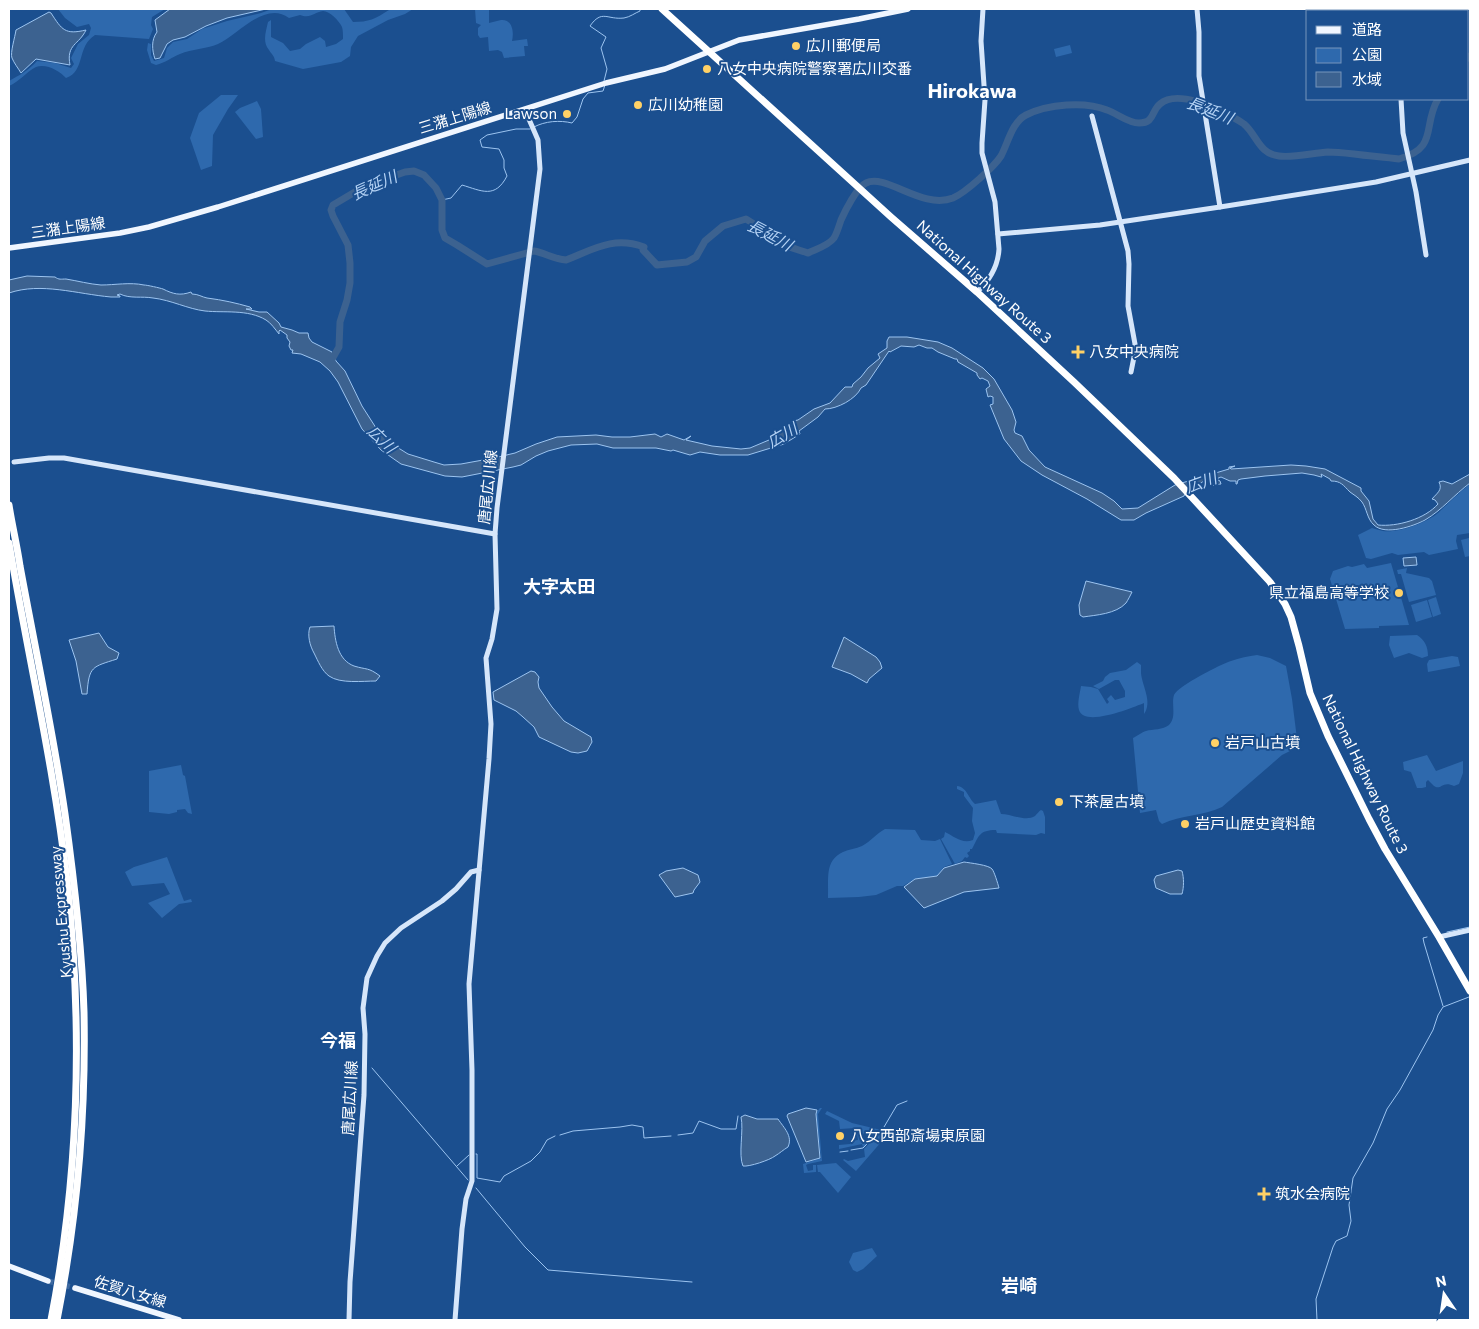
<svg xmlns="http://www.w3.org/2000/svg" width="1479" height="1329" font-family="Commissioner,'Noto Sans JP',sans-serif">
	<style>
		.green { fill: #2e69ad }
		.water { fill: #3c6290; stroke: #9cc4f0 }
		.lines { fill: none; stroke-linecap: round; stroke-linejoin: round }
		.stream { stroke: #9cc4f0; stroke-width: 1 }
		.river { stroke: #3c6290; stroke-width: 7 }
		.primary-tunnel { stroke: #3d69a0; stroke-width: 5.5; stroke-dasharray: 5.5 3; stroke-linecap: butt }
		.secondary { stroke: #d6e6fa; stroke-width: 5 }
		.primary { stroke: #f0f6ff; stroke-width: 5.5 }
		.highway { stroke: #fff; stroke-width: 7 }
		.poi-dot { fill: #ffd166; stroke: #1b4f8f; stroke-width: 2 }
		.labels { text-anchor: middle; stroke-width: 4; stroke-linejoin: round; paint-order: stroke }
		.poi-label { font-size: 15px; fill: #fff; stroke: #1b4f8f; text-anchor: start }
		.street-label { font-size: 15px; fill: #fff; stroke: #1b4f8f }
		.water-label { font-size: 16px; font-style: italic; fill: #b5d3f5; stroke: #1b4f8f }
		.quarter-label { font-size: 18px; font-weight: bold; fill: #fff; stroke: #1b4f8f }
		.district-label { font-size: 20px; font-weight: bold; fill: #fff; stroke: #1b4f8f }
	</style>
	<rect width="100%" height="100%" fill="#1b4f8f"/>
	<g class="green">
		<path d="M58,9H165L152,17L151,25L153,29L149,39L95,35C76,47 86,71 66,78C60,71 46,63 36,67C26,72 19,82 9,86V81C20,75 29,70 37,61L55,63L71,68L74,64L71,58L78,44L89,35L91,28L89,24L77,27L65,18Z"/>
		<path d="M272,9H344L353,22C369,22 375,19 389,10L388,9H413L405,14L388,20L358,36L351,47L350,56L341,62L303,69L275,61C274,55 272,55 269,50C262,42 266,31 268,22L271,20V37L283,43L290,51L300,49L306,44L320,37L325,41L326,47L336,44L343,39C343,35 343,30 342,27C339,21 330,11 323,11C314,12 311,19 300,15L289,18C265,0 238,35 218,44C206,49 192,49 180,54C172,57 165,63 156,65L151,63L147,50L148,43L151,44V55L154,61L164,58L167,48L173,42L187,39L202,29L227,21L261,13Z"/>
		<path d="M475,9H489V23C493,22 497,21 501,20C513,19 514,33 512,41L527,39L528,46H524L525,56L504,58L502,52L498,50L489,51L488,37L480,38L478,35V28L481,25L476,23Z"/>
		<polygon points="1070,45 1072,53 1056,57 1054,49"/>
		<polygon points="221,95 238,95 228,109 213,135 212,166 201,170 190,138 199,113"/>
		<polygon points="257,101 261,109 263,137 256,139 235,112 240,108"/>
		<path d="M1470,484V533L1457,535L1456,541L1458,549L1429,555L1424,552L1398,555L1392,553L1371,559L1366,558L1358,535L1372,528C1375,529 1379,530 1383,531C1399,533 1426,523 1438,513C1449,503 1458,493 1470,484Z"/>
		<polygon points="1469,538 1470,556 1465,557 1461,540"/>
		<polygon points="1391,563 1409,625 1379,626 1379,628 1345,629 1330,579 1333,571 1348,566 1352,567 1364,564 1367,568"/>
		<polygon points="1407,568 1406,573 1429,578 1432,581 1436,595 1409,602 1401,574 1398,574 1397,570"/>
		<polygon points="1436,597 1441,614 1433,617 1428,600"/>
		<polygon points="1427,600 1432,617 1416,622 1411,605"/>
		<path d="M1417,635C1425,640 1428,647 1428,656L1422,658L1409,653L1394,658L1389,645L1390,636Z"/>
		<path d="M1257,655L1270,658L1286,666L1292,699L1298,747L1282,755L1222,807C1203,816 1181,815 1162,824L1159,821L1156,810L1140,813L1133,738C1137,736 1142,732 1146,731C1153,729 1163,730 1169,725C1177,717 1171,704 1174,695C1178,686 1221,664 1231,661C1239,658 1249,656 1257,655Z"/>
		<polygon points="1452,656 1458,657 1460,666 1428,672 1427,664 1429,660"/>
		<path d="M1137,662L1141,665C1141,667 1141,670 1141,673C1142,686 1153,702 1144,714V703C1134,707 1084,728 1079,710C1077,703 1080,693 1081,686L1091,687L1098,689L1107,704L1109,702L1107,699L1111,695L1115,700L1125,697V691L1119,680H1115L1099,689L1093,686L1103,681L1105,677L1110,673L1126,670Z"/>
		<path d="M1427,755L1436,771L1463,761V773L1459,784L1454,786C1442,780 1441,791 1434,786C1432,784 1430,782 1428,780L1426,782V787L1422,788H1417L1411,772L1404,770L1403,762Z"/>
		<polygon points="181,765 183,775 185,776 192,814 188,813 185,809 177,810 177,812 169,814 149,812 149,771"/>
		<path d="M957,786C967,787 968,798 975,804L996,800L1001,814C1011,814 1026,822 1035,816C1037,814 1039,811 1041,810L1043,811L1045,817V834L1041,833L1036,835L997,833L996,830C979,830 979,836 972,849H970V851L967,853L969,856L967,858L965,857L962,861L955,864L941,839L944,837L945,832C955,837 962,844 973,840L975,833L972,821L973,808L964,796V792L957,789Z"/>
		<path d="M885,829L915,830L921,840L935,841L940,839L952,864L944,867L937,876L915,879L903,886H897L876,895L859,897L828,898C829,879 824,861 843,852C849,849 856,849 862,846C871,841 876,834 885,829Z"/>
		<polygon points="167,857 184,901 191,899 192,902 179,904 162,918 148,903 170,894 164,883 132,886 125,872 134,867"/>
		<polygon points="820,1108 822,1108 818,1114 822,1161 808,1164 806,1165 808,1171 813,1170 813,1165 816,1165 816,1172 804,1173 803,1164 821,1158 816,1113"/>
		<polygon points="827,1111 852,1123 881,1130 864,1147 840,1152 863,1147 862,1144 839,1149 839,1145 850,1144 850,1141 858,1140 857,1133 861,1135 861,1138 860,1139 862,1139 863,1142 866,1141 866,1138 870,1138 869,1133 860,1134 858,1133 866,1131 856,1133 855,1128 840,1129 839,1121 825,1114"/>
		<polygon points="882,1130 889,1131 889,1133 856,1171 843,1160 844,1159 848,1161 865,1157 864,1149"/>
		<polygon points="836,1163 851,1177 838,1193 820,1172 818,1172 817,1165"/>
		<polygon points="872,1248 877,1256 863,1269 857,1272 853,1270 849,1262 853,1253"/>
	</g>
	<g class="water">
		<path d="M170,9H266L227,18L206,26L185,37L173,40L167,44L160,58L155,59C152,50 151,40 157,32L155,20Z"/>
		<path d="M49,12L51,13C62,30 65,35 86,30C79,45 66,44 70,65L36,59L21,73C18,68 14,63 12,58C10,53 15,37 16,30Z"/>
		<path d="M27,276L55,277C59,280 61,279 66,279C78,281 89,284 101,285C115,285 130,282 144,285C147,285 160,288 163,289C173,294 180,296 191,292L192,294C198,294 202,297 207,298C223,300 236,303 250,307L252,309H246L259,312H267L279,323L281,327L292,330L299,333H308L309,338L312,342L332,352L336,361L345,371L362,406L378,431L392,444L408,454L434,462L444,465L461,464L494,458L515,453L536,444L557,437L596,435L612,437H630L655,434L661,437L667,434L684,440L691,436L686,440L712,446L741,449L750,448L769,440L788,426H792L793,421L798,420L814,409L830,403L845,387H852L853,384L861,377L868,368L880,358L878,354L887,348V341L889,337H907L938,342L952,348L983,368L994,379L1012,410L1016,422L1014,430L1015,433L1022,436L1029,450L1045,467L1102,493L1114,501L1122,509L1138,508L1175,485L1229,469V467L1235,466L1230,468L1231,469L1291,465L1306,466L1325,469L1361,488V491L1369,501L1373,519L1378,525C1397,527 1425,519 1438,504L1435,500L1432,499C1437,493 1443,490 1439,482L1443,481L1452,484L1470,474V483C1454,495 1442,510 1425,520C1414,526 1385,536 1374,525C1367,519 1367,509 1362,502C1358,497 1354,495 1350,492C1343,485 1341,481 1331,481L1330,479L1321,474L1322,477H1321L1314,475L1302,473L1265,476L1241,479L1238,480L1237,484H1236V481H1230L1221,477L1216,479L1220,481L1221,484C1218,484 1213,487 1210,484V481L1205,480L1197,486L1188,487L1184,496L1146,513L1134,520H1121L1087,499L1042,475L1021,461L1004,439L990,405L993,404V397L990,396L988,397L986,389L990,386L988,381L982,378L980,379L977,375V373L958,362L957,359H955L938,352L932,348H927L919,345L914,347L901,346L890,352L889,351L866,385L861,388C856,399 837,409 825,409L818,417L799,431L800,434L784,444L748,455H720L700,452L690,455L673,450L671,451L656,448H613L597,444L571,445L548,451L536,456L521,465L513,467L462,477L445,476L401,464L381,450L362,429L338,382L330,371L320,362L301,354L292,353L293,350H291L289,346L290,342L287,338V335L280,330L279,331V334C275,329 271,323 266,320C248,309 224,313 205,311C188,309 171,300 153,298C142,296 130,299 120,294L117,295L120,296V297H111C77,294 41,282 9,293V280Z"/>
		<polygon points="1416,557 1417,565 1404,566 1403,558"/>
		<path d="M1086,581L1132,592C1130,596 1128,600 1126,603C1116,614 1096,615 1083,617L1080,615L1079,605Z"/>
		<path d="M334,626C335,641 338,660 354,666C367,670 368,667 380,676L376,681C363,681 340,684 329,676C322,671 318,661 314,653C310,646 307,635 310,627Z"/>
		<path d="M99,633L108,647L119,653L117,659C92,667 89,666 87,694H82L76,661L69,640Z"/>
		<polygon points="844,637 876,657 880,662 882,668 869,679 867,683 851,674 832,667"/>
		<polygon points="531,671 535,672 539,677 538,682 539,688 552,707 564,721 591,737 592,742 587,751 578,753 571,752 539,737 534,727 523,717 516,711 494,700 493,692"/>
		<path d="M964,862C970,863 989,865 992,869C994,871 998,884 999,888L964,892L924,908L904,887L915,879L937,876L944,868Z"/>
		<polygon points="683,868 698,875 700,882 694,890 693,893 675,897 659,875 666,871"/>
		<path d="M1178,870L1182,871C1184,878 1184,887 1182,894H1170L1156,888L1154,880L1156,876Z"/>
		<polygon points="806,1108 817,1110 816,1114 820,1158 806,1162 787,1116 788,1114"/>
		<path d="M745,1115L757,1119H778C784,1128 793,1136 788,1147C783,1150 780,1153 775,1156C770,1160 749,1167 743,1166C738,1155 744,1130 741,1117Z"/>
	</g>
	<g class="lines">
		<g class="stream">
			<path d="M604,81L607,69L601,48L606,37L590,26C602,9 607,20 624,18C630,17 635,13 640,11V9"/>
			<path d="M534,127C545,121 560,120 572,123L577,117L583,99L588,93L603,91L605,85"/>
			<path d="M442,200L451,198L462,185C482,191 495,199 507,176L504,168V160L499,149L482,147L480,140L487,135L516,129H530"/>
			<polyline points="1447,932 1470,927"/>
			<polyline points="1427,937 1423,938 1424,943 1443,1006"/>
			<polyline points="372,1068 468,1180"/>
			<polyline points="560,1135 573,1131 620,1127 632,1125 643,1127 644,1138 671,1136"/>
			<polyline points="678,1135 693,1133 699,1121 721,1129 736,1129 738,1116"/>
			<polyline points="851,1150 863,1148 884,1127 897,1105 907,1101"/>
			<polyline points="840,1152 848,1151"/>
			<polyline points="476,1154 477,1154 477,1178 500,1182 504,1176 531,1161 540,1152 547,1140 555,1136"/>
			<polyline points="457,1166 469,1155"/>
			<polyline points="476,1188 525,1247 548,1270 692,1282"/>
			<polyline points="1317,1320 1316,1299 1333,1247 1336,1241 1347,1236 1351,1221 1349,1205 1353,1178 1373,1143 1387,1109 1400,1090 1433,1030 1438,1015 1443,1007 1469,997"/>
		</g>
		<g class="river">
			<polyline points="1468,58 1470,56"/>
			<path d="M331,361L339,347L340,322L347,300L350,283V263L348,245L333,216L331,210L333,205L365,186L405,172L414,171L424,175L436,188L442,200V230L445,238L457,245L487,264L534,251C545,253 554,259 566,260C594,249 613,236 644,247L643,250L657,265L687,262L696,257L705,241L723,226L746,219C760,227 771,238 786,245C792,249 801,250 808,253C816,249 828,246 834,238C837,233 839,226 841,220C845,211 857,187 866,183C886,173 922,210 953,198C965,193 994,167 1001,156C1008,143 1012,122 1026,115C1048,104 1085,101 1107,110C1118,114 1128,123 1139,123C1155,123 1151,111 1160,104C1175,91 1206,104 1221,111C1229,115 1237,119 1244,124C1257,135 1259,154 1279,156C1293,158 1313,153 1328,152C1336,152 1345,153 1354,154C1369,156 1384,157 1399,159C1439,148 1422,126 1438,99"/>
		</g>
		<polyline class="primary-tunnel" points="48,1281 75,1288"/>
		<g class="secondary">
			<polyline points="1197,9 1199,32 1199,76 1220,207"/>
			<polyline points="1395,9 1395,11"/>
			<polyline points="1401,99 1403,133 1416,192 1426,255"/>
			<polyline points="1092,116 1128,251 1129,264 1128,306 1135,344 1134,357 1131,372"/>
			<polyline points="998,234 1100,225 1220,207 1376,182 1470,160"/>
			<path d="M977,292C990,280 998,267 999,249L995,202L982,153V143L985,100L981,41L983,9"/>
			<polyline points="14,462 49,458 64,458 495,534"/>
			<polyline points="1439,937 1470,930"/>
			<polyline points="349,1320 350,1282 364,1095 365,1034 363,1008 367,978 377,956 385,943 401,928 442,901 456,889 471,872 479,870"/>
			<polyline points="455,1320 462,1229 466,1199 472,1181 472,1070 469,984 489,759 491,724 486,658 492,639 497,609 495,534 497,508 540,169 538,140 525,110"/>
		</g>
		<g class="primary">
			<polyline points="9,248 120,233 149,227 218,207 606,83 665,69 739,40 859,19 908,9"/>
			<polyline points="9,1266 48,1281"/>
			<polyline points="75,1288 179,1320"/>
		</g>
		<g class="highway">
			<polyline points="662,9 891,217 977,292 1074,382 1174,478 1270,582 1285,604 1291,617 1299,646 1310,693 1328,736 1369,819 1385,849 1439,937 1470,991"/>
			<path d="M9,505C12,525 17,545 20,566C35,648 53,731 65,814C74,879 82,946 84,1012C86,1115 77,1219 57,1320"/>
			<path d="M9,543C28,656 54,767 67,881C83,1027 79,1175 51,1320"/>
		</g>
	</g>
	<g class="poi-dot">
		<circle cx="796" cy="46" r="5"/>
		<circle cx="707" cy="69" r="5"/>
		<circle cx="638" cy="105" r="5"/>
		<circle cx="567" cy="114" r="5"/>
		<path d="M1075.5 344.5h5v5h5v5h-5v5h-5v-5h-5v-5h5z"/>
		<circle cx="1399" cy="593" r="5"/>
		<circle cx="1215" cy="743" r="5"/>
		<circle cx="1059" cy="802" r="5"/>
		<circle cx="1185" cy="824" r="5"/>
		<circle cx="840" cy="1136" r="5"/>
		<path d="M1261.5 1186.5h5v5h5v5h-5v5h-5v-5h-5v-5h5z"/>
	</g>
	<g class="labels">
		<g class="poi-label">
			<text x="806" y="51">広川郵便局</text>
			<text x="717" y="74">八女中央病院警察署広川交番</text>
			<text x="648" y="110">広川幼稚園</text>
			<text x="557" y="119" text-anchor="end">Lawson</text>
			<text x="1089" y="357">八女中央病院</text>
			<text x="1389" y="598" text-anchor="end">県立福島高等学校</text>
			<text x="1225" y="748">岩戸山古墳</text>
			<text x="1069" y="807">下茶屋古墳</text>
			<text x="1195" y="829">岩戸山歴史資料館</text>
			<text x="850" y="1141">八女西部斎場東原園</text>
			<text x="1275" y="1199">筑水会病院</text>
		</g>
		<g class="street-label">
			<text transform="translate(455 118) rotate(-17)" y="5">三潴上陽線</text>
			<text transform="translate(68 228) rotate(-8)" y="5">三潴上陽線</text>
			<text transform="translate(984 282) rotate(42)" y="5">National Highway Route 3</text>
			<text transform="translate(488 487) rotate(-84)" y="5">唐尾広川線</text>
			<text transform="translate(1365 774) rotate(64)" y="5">National Highway Route 3</text>
			<text transform="translate(61 912) rotate(-95)" y="5">Kyushu Expressway</text>
			<text transform="translate(350 1098) rotate(-87)" y="5">唐尾広川線</text>
			<text transform="translate(130 1292) rotate(17)" y="5">佐賀八女線</text>
		</g>
		<g class="water-label">
			<text transform="translate(1210 110) rotate(21)" y="6">長延川</text>
			<text transform="translate(374 185) rotate(-24)" y="6">長延川</text>
			<text transform="translate(770 235) rotate(28)" y="6">長延川</text>
			<text transform="translate(782 435) rotate(-30)" y="6">広川</text>
			<text transform="translate(382 439) rotate(44)" y="6">広川</text>
			<text transform="translate(1201 482) rotate(-20)" y="6">広川</text>
		</g>
		<g class="quarter-label">
			<text x="559" y="593">大字太田</text>
			<text x="338" y="1047">今福</text>
			<text x="1019" y="1292">岩崎</text>
		</g>
		<g class="district-label">
			<text x="972" y="98">Hirokawa</text>
		</g>
	</g>
	<rect width="1479" height="1329" fill="none" stroke="#ffffff" stroke-width="20"/>
	<rect x="1306" y="10" width="162" height="90" fill="#1b4f8f" stroke="#7695bc"/>
	<rect x="1316" y="26" width="25" height="8" fill="#f0f6ff" stroke="#7695bc"/>
	<text x="1352" y="35" font-size="15" fill="#ffffff">道路</text>
	<rect x="1316" y="48" width="25" height="15" fill="#2e69ad" stroke="#7695bc"/>
	<text x="1352" y="60" font-size="15" fill="#ffffff">公園</text>
	<rect x="1316" y="72" width="25" height="15" fill="#3c6290" stroke="#7695bc"/>
	<text x="1352" y="85" font-size="15" fill="#ffffff">水域</text>
	<g transform="translate(1444 1294) rotate(347)" stroke="#1b4f8f" stroke-width="4" paint-order="stroke">
	<path d="M0-4L9 19L0 12L-9 19Z" fill="#ffffff"/>
	<text y="-8" font-size="14" font-weight="bold" text-anchor="middle" fill="#ffffff">N</text>
	</g>
</svg>
